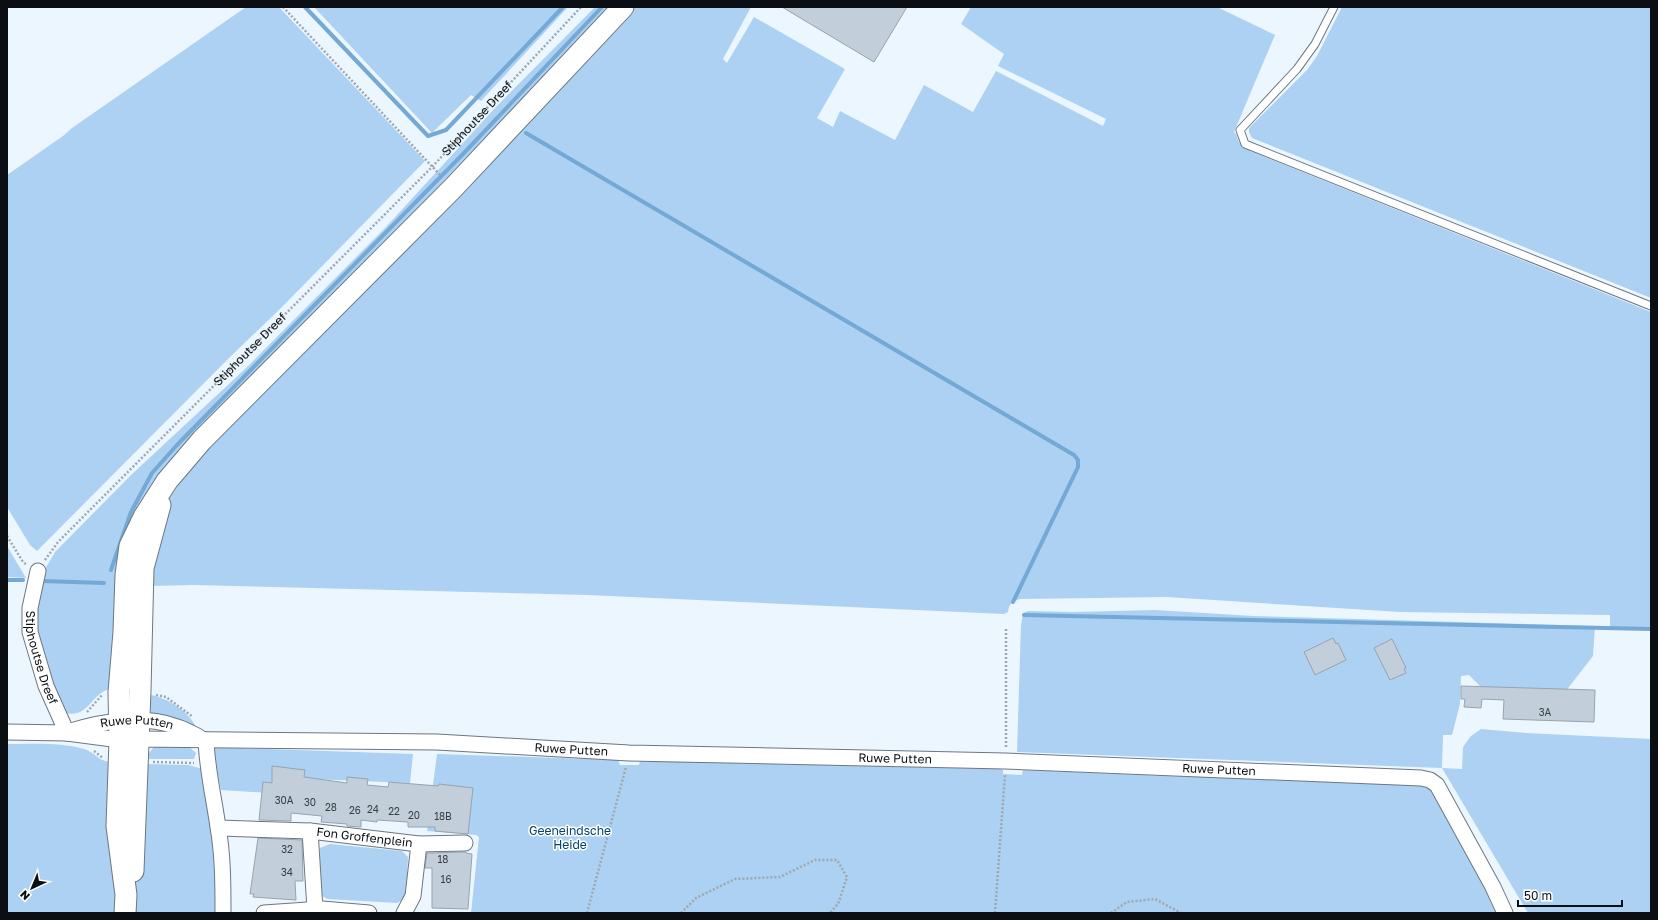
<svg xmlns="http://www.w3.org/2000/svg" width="1658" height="920" font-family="'Golos Text',sans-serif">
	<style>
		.green { fill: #acd1f2 }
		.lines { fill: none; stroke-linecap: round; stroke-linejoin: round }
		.stream { stroke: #74a8d5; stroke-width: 4 }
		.building { fill: #c2ced9; stroke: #97a3ae }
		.service-casing { stroke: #6c7781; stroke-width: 9 }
		.minor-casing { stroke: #6c7781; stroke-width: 17 }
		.secondary-casing { stroke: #6c7781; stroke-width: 23 }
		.path { stroke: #9fa7ae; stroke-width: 2.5; stroke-dasharray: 2 2; stroke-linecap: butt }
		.service { stroke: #fff; stroke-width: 7 }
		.minor { stroke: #fff; stroke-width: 15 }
		.secondary { stroke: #fff; stroke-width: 21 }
		.labels { text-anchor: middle; stroke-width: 3; stroke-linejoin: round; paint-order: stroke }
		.number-label { font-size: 10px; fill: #393f44 }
		.street-label { font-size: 12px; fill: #0b0f13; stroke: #fff }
		.park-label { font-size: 12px; fill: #00406b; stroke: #fff }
	</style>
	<rect width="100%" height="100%" fill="#ecf6ff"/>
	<g class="green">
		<polygon points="246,7 279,7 425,161 282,307 229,358 37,551 30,545 7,507 7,175 63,136 72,128"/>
		<polygon points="314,7 568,7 481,101 471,95 432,133"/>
		<path d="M595,7H616L171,463L109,689C89,696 89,718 65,713L57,700L34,618L41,576L55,552L130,476L245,369L386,227L495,108Z"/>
		<path d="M634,7H751L723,59L727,63L754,17L845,69L817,118L833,127L840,111L895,140L924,85L973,112L996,71L1103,126L1106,119L998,66L1004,54L961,24L971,7H1217L1275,35L1234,132L1236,134L1239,142L1250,151L1651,312V628L1610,627V615L1400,612L1167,597L1020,599C1012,602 1009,604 1008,612L1004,614L588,595L194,585L149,586L154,542L170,497L196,460L522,127Z"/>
		<polygon points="1342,7 1651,7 1651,298 1252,138 1249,132 1249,128 1307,70 1317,56"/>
		<polygon points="7,546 26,578 7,577"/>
		<polygon points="1155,610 1253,616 1595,626 1593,656 1565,692 1483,689 1469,675 1461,676 1460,704 1452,735 1443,735 1442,768 1462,769 1463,747 1471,736 1481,729 1526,733 1651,739 1651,913 1528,913 1442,768 1017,752 1021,625 1023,613 1028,611 1074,612"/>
		<path d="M145,694C164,696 187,709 196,727L195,729L153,715L148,708Z"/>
		<polygon points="166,743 188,746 196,753 194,759 144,759 154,747"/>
		<path d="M7,744C31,744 61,742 84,749C97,753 97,762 114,762L118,913H7Z"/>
		<polygon points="213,748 237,748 413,754 410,783 286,778 270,793 221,790"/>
		<polygon points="437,754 618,760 620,765 639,765 640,761 1000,769 1003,770 1003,774 1022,775 1023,770 1166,776 1417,782 1430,788 1504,913 471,913 479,837 476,835 427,831"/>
		<polygon points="142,764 188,765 203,769 211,804 219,913 132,913 138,864"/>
		<polygon points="330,844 402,851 408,857 406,898 397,903 328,899 318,894 320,848"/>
	</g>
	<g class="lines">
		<g class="stream">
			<polyline points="305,7 428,136 446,130 563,7"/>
			<polyline points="526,133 1074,455 1078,460 1078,467 1013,602"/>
			<polyline points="111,570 131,512 152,473 177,445 464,153 602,7"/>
			<polyline points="7,580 23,580"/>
			<polyline points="42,581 104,583"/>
			<polyline points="1024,615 1651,629"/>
		</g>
	</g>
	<g class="building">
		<polygon points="782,7 907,7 874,62"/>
		<polygon points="1333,638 1336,644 1338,643 1346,660 1315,675 1304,652"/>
		<polygon points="1392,639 1406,668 1404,669 1406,673 1390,680 1374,648"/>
		<polygon points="1461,686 1595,690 1594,722 1503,719 1504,700 1482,699 1481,708 1464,707 1465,699 1461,699"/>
		<polygon points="272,766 305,770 304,777 347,783 347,777 368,779 367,785 388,787 389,782 438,786 439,784 473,788 468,834 435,831 435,827 408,827 408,822 377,820 377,822 361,820 361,827 347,826 347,824 321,822 322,816 291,813 291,821 259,820 263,782 272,783"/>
		<polygon points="258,838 302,840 303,881 295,881 296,900 253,897 254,894 250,894"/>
		<polygon points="466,852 466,853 472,854 468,909 432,908 432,868 425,868 427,853"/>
	</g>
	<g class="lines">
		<defs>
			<polyline id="service" points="1334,7 1315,44 1297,69 1240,130 1245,144 1651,306"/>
			<g id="minor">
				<path id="s2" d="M38,571L30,608V632L46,686L67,733"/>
				<path id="s3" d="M71,731C102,721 142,715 174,726C183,728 191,733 199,737"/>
				<path id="s4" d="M7,732L67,733L120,740L138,739L437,742L629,753L1005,761L1421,778L1430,780L1437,785L1493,887L1505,913"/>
				<path d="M206,740C207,770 214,798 218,827C223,856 223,884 223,913"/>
				<path id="s5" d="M219,828L310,831L419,844L465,843"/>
				<polyline points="310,831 315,909"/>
				<polyline points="264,913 322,909 369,913"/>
				<polyline points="404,913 413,896 419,844"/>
			</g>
			<g id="secondary">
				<polyline points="133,871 140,691 143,568 160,505"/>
				<polyline points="125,913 126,895 117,826 120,740 119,692 124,632 126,575 130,546 144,517 167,481 202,440 454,187 623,7"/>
			</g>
		</defs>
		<use href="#service" class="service-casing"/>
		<use href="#minor" class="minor-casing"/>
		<use href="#secondary" class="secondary-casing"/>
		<g class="path">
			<polyline points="283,7 441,176"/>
			<polyline points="7,536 23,562 27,565"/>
			<path id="s1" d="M45,560L58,542L432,167L581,7"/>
			<polyline points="156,695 166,697 193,717"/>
			<polyline points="87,712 102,695"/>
			<polyline points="1006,747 1006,628"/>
			<polyline points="94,751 103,758"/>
			<polyline points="153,762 194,763"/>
			<polyline points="587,913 626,767"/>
			<polyline points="681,913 696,898 735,879 780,877 815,860 837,860 847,877 838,904 830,913"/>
			<polyline points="995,913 1005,774"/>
			<polyline points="1111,913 1127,902 1155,899 1181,913"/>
		</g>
		<use href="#service" class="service"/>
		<use href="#minor" class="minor"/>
		<use href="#secondary" class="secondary"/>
	</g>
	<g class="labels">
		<g class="number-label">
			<text x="1545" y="716">3A</text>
			<text x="284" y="804">30A</text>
			<text x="310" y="806">30</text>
			<text x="331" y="811">28</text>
			<text x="373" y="813">24</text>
			<text x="355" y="814">26</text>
			<text x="394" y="815">22</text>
			<text x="414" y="819">20</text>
			<text x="443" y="820">18B</text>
			<text x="287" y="853">32</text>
			<text x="443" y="863">18</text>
			<text x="287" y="876">34</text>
			<text x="446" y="883">16</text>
		</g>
		<g class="street-label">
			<text dy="4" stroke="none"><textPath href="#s1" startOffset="618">Stiphoutse Dreef</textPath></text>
			<text dy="4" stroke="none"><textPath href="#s1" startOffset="294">Stiphoutse Dreef</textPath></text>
			<text dy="4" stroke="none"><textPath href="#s2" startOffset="89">Stiphoutse Dreef</textPath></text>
			<text dy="4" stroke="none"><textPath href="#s3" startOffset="67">Ruwe Putten</textPath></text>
			<text dy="4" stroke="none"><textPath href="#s4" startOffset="565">Ruwe Putten</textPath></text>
			<text dy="4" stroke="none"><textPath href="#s4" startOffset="889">Ruwe Putten</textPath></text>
			<text dy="4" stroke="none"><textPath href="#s4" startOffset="1213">Ruwe Putten</textPath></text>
			<text dy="4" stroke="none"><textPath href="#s5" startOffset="146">Fon Groffenplein</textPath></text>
		</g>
		<g class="park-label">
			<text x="570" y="835">Geeneindsche<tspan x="570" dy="14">Heide</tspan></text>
		</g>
	</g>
	<rect width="1658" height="920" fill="none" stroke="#0b0f13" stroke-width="16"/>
	<g transform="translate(32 888) rotate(224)" stroke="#ffffff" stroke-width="3" paint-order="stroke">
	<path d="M0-3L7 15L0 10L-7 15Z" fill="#0b0f13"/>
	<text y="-6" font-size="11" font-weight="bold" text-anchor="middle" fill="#0b0f13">N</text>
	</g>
	<path d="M1518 900v6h104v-6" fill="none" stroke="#0b0f13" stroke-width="2"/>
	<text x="1524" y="900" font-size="12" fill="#0b0f13" stroke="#ffffff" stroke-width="3" paint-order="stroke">50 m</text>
</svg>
